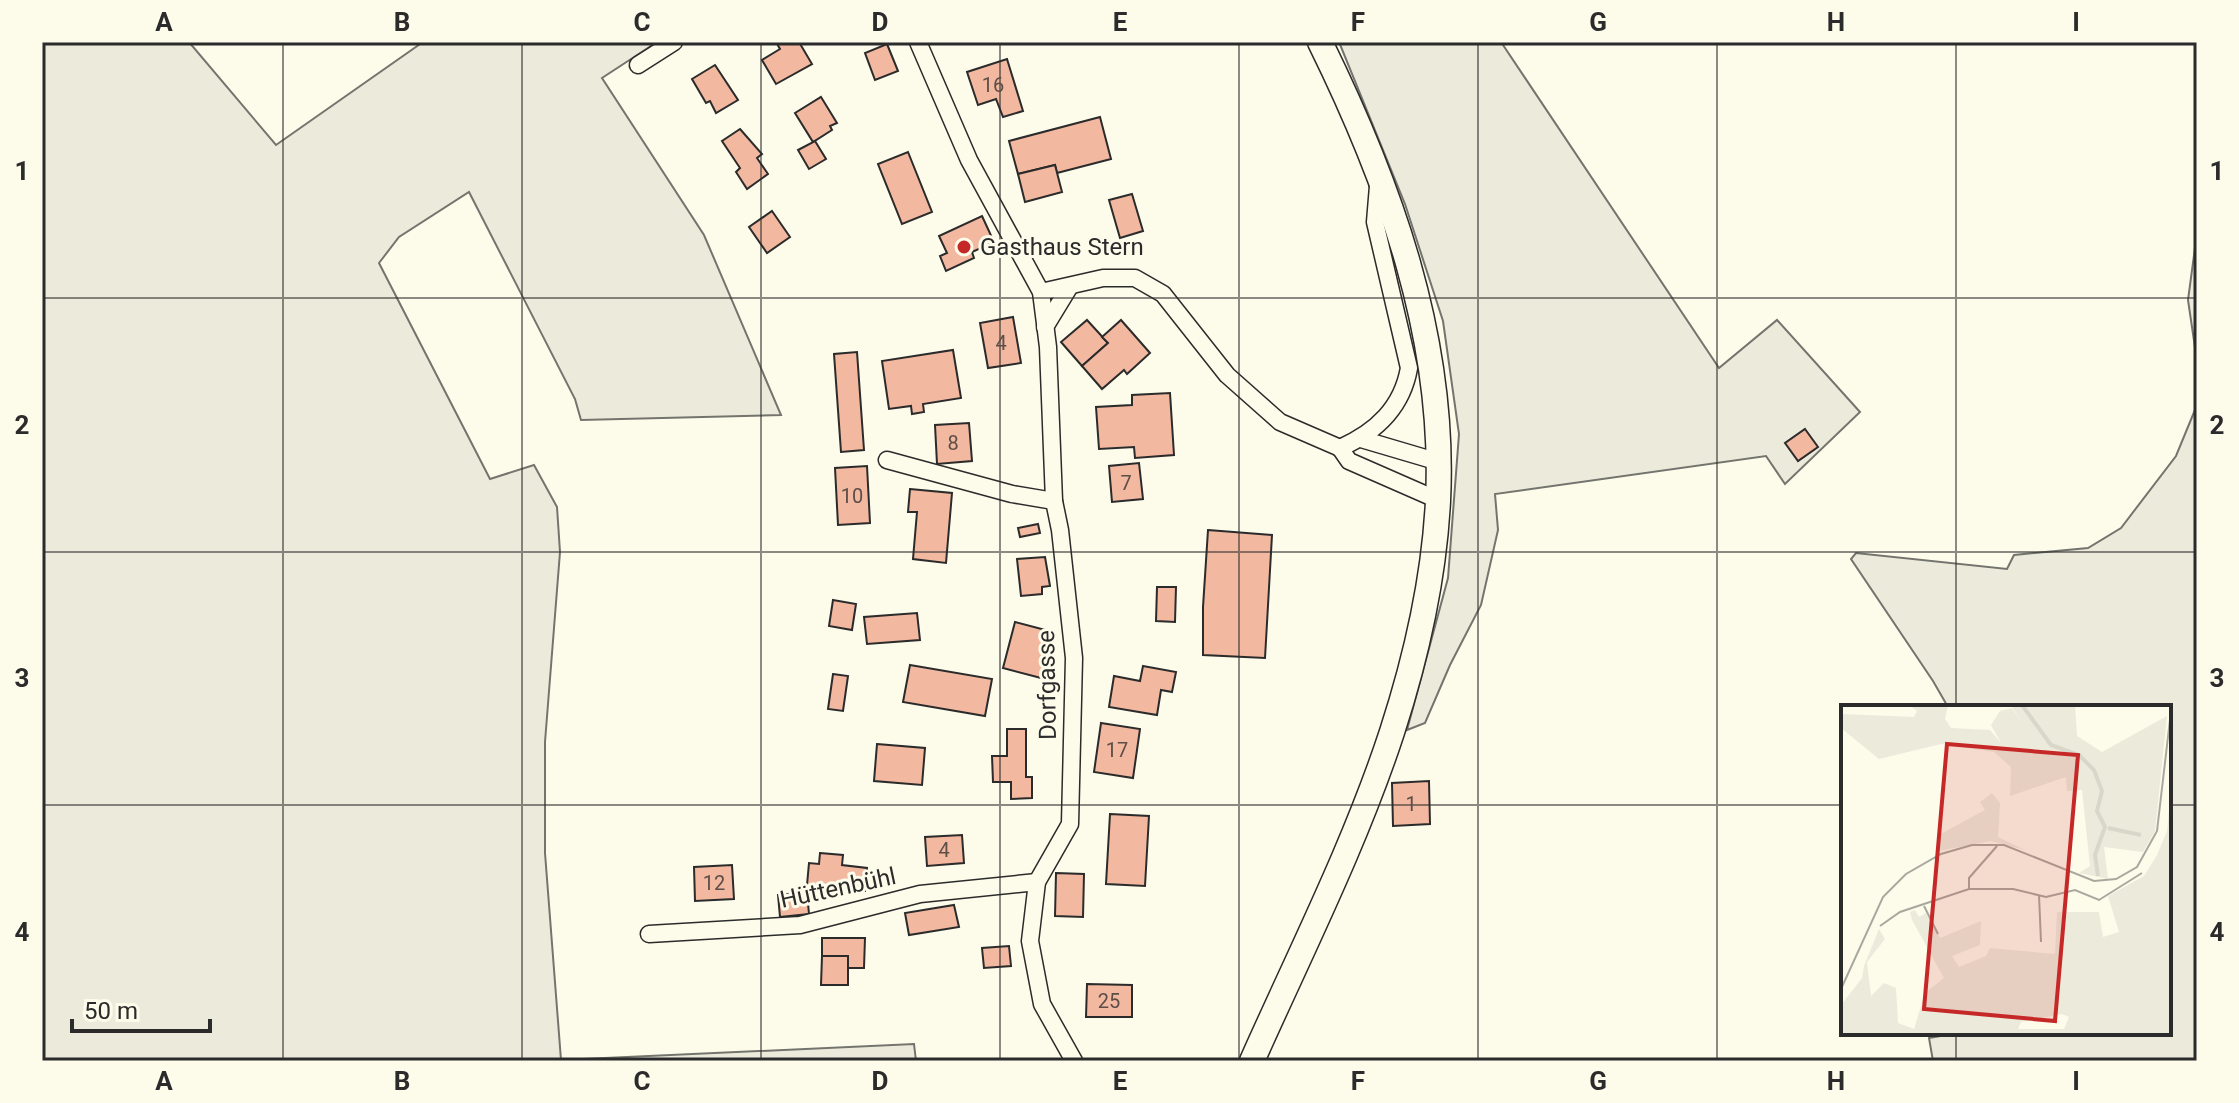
<svg xmlns="http://www.w3.org/2000/svg" width="2239" height="1103" font-family="Roboto,sans-serif">
	<style>
		.green { fill: #ecebdb; stroke: #74746e; stroke-width: 2 }
		.building { fill: #f2b8a0; stroke: #2b2b2b; stroke-width: 2 }
		.lines { fill: none; stroke-linecap: round; stroke-linejoin: round }
		.minor-casing { stroke: #2b2b2b; stroke-width: 19 }
		.secondary-casing { stroke: #2b2b2b; stroke-width: 27 }
		.minor { stroke: #fdfbea; stroke-width: 16 }
		.secondary { stroke: #fdfbea; stroke-width: 24 }
		.grid { fill: none; stroke: #2b2b2b; stroke-width: 2; stroke-opacity: 0.55 }
		.poi-dot { fill: #c62828; stroke: #fdfbea; stroke-width: 3 }
		.labels { text-anchor: middle; stroke-width: 6; stroke-linejoin: round; paint-order: stroke }
		.number-label { font-size: 20px; fill: #5d4e48 }
		.poi-label { font-size: 24px; fill: #2b2b2b; stroke: #fdfbea; text-anchor: start }
		.street-label { font-size: 24px; fill: #2b2b2b; stroke: #fdfbea }
		.inset-river { fill: none; stroke: #d8d7c9; stroke-width: 4 }
		.inset-road { fill: none; stroke: #a9a89e; stroke-width: 2 }
		.view { fill: #c62828; fill-opacity: 0.15; stroke: #c62828; stroke-width: 4 }
		.inset-edge { fill: none; stroke: #2b2b2b; stroke-width: 4 }
		.neatline { fill: none; stroke: #2b2b2b; stroke-width: 3 }
		.grid-label { font-size: 26px; text-anchor: middle; font-weight: bold; fill: #2b2b2b }
	</style>
	<rect width="100%" height="100%" fill="#fdfbea"/>
	<g class="green">
		<polygon points="42,42 189,42 276,145 423,42 657,42 602,78 704,235 781,415 581,420 575,399 469,192 399,237 379,263 490,479 534,465 557,507 560,552 545,742 545,853 561,1060 914,1044 916,1061 42,1061"/>
		<polygon points="1339,42 1501,42 1719,368 1777,320 1860,412 1785,484 1766,456 1495,494 1498,530 1481,605 1450,665 1425,723 1407,730 1448,578 1459,434 1443,321 1405,204"/>
		<polygon points="2197,233 2197,361 2188,300"/>
		<polygon points="2197,405 2197,1061 1933,1061 1929,1038 1958,1033 2169,1033 2169,707 1948,707 1933,681 1851,559 1856,553 2007,569 2014,555 2088,548 2121,528 2176,456"/>
	</g>
	<g class="building">
		<polygon points="776,42 799,42 812,64 776,84 762,60 780,49"/>
		<polygon points="887,44 898,71 875,80 865,53"/>
		<polygon points="1007,59 1023,111 1003,117 996,99 978,105 967,72"/>
		<polygon points="715,65 738,100 716,113 710,101 706,103 692,79"/>
		<polygon points="821,97 837,123 830,126 832,130 813,142 795,113"/>
		<polygon points="1100,117 1111,159 1057,173 1055,165 1018,174 1009,141"/>
		<polygon points="740,129 762,154 757,158 768,174 747,189 736,172 740,168 722,141"/>
		<polygon points="815,141 826,159 809,169 798,150"/>
		<polygon points="908,152 932,212 902,224 878,164"/>
		<polygon points="1055,165 1062,192 1025,202 1018,174"/>
		<polygon points="1132,194 1143,231 1120,238 1109,200"/>
		<polygon points="772,211 790,237 767,253 749,227"/>
		<polygon points="982,216 994,242 972,252 974,258 946,271 940,256 947,253 939,236"/>
		<polygon points="1013,317 1021,363 988,368 980,323"/>
		<polygon points="1087,320 1108,343 1082,366 1061,342"/>
		<polygon points="1121,320 1150,353 1127,374 1124,370 1102,389 1082,366 1108,343 1102,337"/>
		<polygon points="953,350 961,398 923,404 924,412 912,414 911,406 889,409 882,361"/>
		<polygon points="857,352 864,450 841,452 834,354"/>
		<polygon points="1170,393 1174,455 1135,458 1134,447 1099,449 1096,407 1132,405 1132,395"/>
		<polygon points="969,423 972,461 937,464 935,425"/>
		<polygon points="1805,429 1818,447 1798,461 1785,443"/>
		<polygon points="1139,463 1143,499 1112,502 1109,466"/>
		<polygon points="867,466 870,523 838,525 835,468"/>
		<polygon points="910,489 952,493 946,563 913,559 917,512 908,512"/>
		<polygon points="1038,524 1040,533 1020,537 1018,528"/>
		<polygon points="1208,530 1272,535 1265,658 1203,655 1203,607"/>
		<polygon points="1045,557 1050,586 1042,587 1042,594 1021,596 1017,559"/>
		<polygon points="1157,587 1176,587 1175,622 1156,621"/>
		<polygon points="833,600 856,604 852,630 829,626"/>
		<polygon points="917,613 920,640 867,644 864,617"/>
		<polygon points="1015,622 1053,632 1041,678 1003,668"/>
		<polygon points="910,665 992,679 985,716 903,702"/>
		<polygon points="1143,666 1176,672 1172,692 1161,690 1157,715 1109,707 1114,676 1140,681"/>
		<polygon points="833,674 848,676 843,711 828,709"/>
		<polygon points="1101,723 1140,729 1133,778 1094,772"/>
		<polygon points="1007,729 1026,729 1026,777 1032,777 1032,798 1011,799 1011,782 993,782 992,756 1007,756"/>
		<polygon points="877,744 925,748 922,785 874,781"/>
		<polygon points="1429,781 1430,824 1393,826 1392,783"/>
		<polygon points="1110,814 1149,816 1145,886 1106,884"/>
		<polygon points="962,835 964,863 927,866 925,837"/>
		<polygon points="820,853 843,855 842,865 867,868 865,891 807,885 809,863 819,864"/>
		<polygon points="732,865 734,899 695,901 694,867"/>
		<polygon points="1056,873 1084,874 1083,917 1055,916"/>
		<polygon points="807,892 809,914 780,917 778,895"/>
		<polygon points="954,905 959,927 909,935 905,913"/>
		<polygon points="822,938 865,938 864,968 848,968 848,956 822,956"/>
		<polygon points="1009,946 1011,966 984,968 982,948"/>
		<polygon points="822,956 848,956 848,985 821,985"/>
		<polygon points="1087,984 1132,985 1132,1017 1086,1017"/>
	</g>
	<g class="lines">
		<defs>
			<g id="minor">
				<polyline points="918,42 969,160 1041,292 1048,347 1054,501 1060,530 1074,658 1070,824 1037,882 1030,941 1042,1004 1074,1061"/>
				<polyline points="638,65 674,42"/>
				<polyline points="1041,292 1103,278 1135,278 1163,294 1227,375 1280,422 1340,448"/>
				<polyline points="1045,327 1070,286"/>
				<polyline points="1361,439 1439,462"/>
				<path d="M1340,448C1376,432 1402,408 1409,368L1375,222L1378,186"/>
				<polyline points="1340,448 1349,461 1438,500"/>
				<polyline points="887,460 1012,494 1054,501"/>
				<polyline points="649,934 800,925 920,894 1037,882"/>
			</g>
			<path id="secondary" d="M1252,1061C1300,953 1355,845 1392,732C1416,658 1434,579 1438,501C1446,339 1390,184 1320,42"/>
		</defs>
		<use href="#minor" class="minor-casing"/>
		<use href="#secondary" class="secondary-casing"/>
		<use href="#minor" class="minor"/>
		<use href="#secondary" class="secondary"/>
	</g>
	<path class="grid" d="M283,42V1061M522,42V1061M761,42V1061M1000,42V1061M1239,42V1061M1478,42V1061M1717,42V1061M1956,42V707M42,298H2197M42,552H2197M42,805H1843M2169,805H2197M1956,1033V1061"/>
	<circle class="poi-dot" cx="964" cy="247" r="8"/>
	<g class="labels">
		<g class="number-label">
			<text x="993" y="92">16</text>
			<text x="1001" y="350">4</text>
			<text x="953" y="450">8</text>
			<text x="1126" y="490">7</text>
			<text x="852" y="503">10</text>
			<text x="1117" y="757">17</text>
			<text x="1411" y="811">1</text>
			<text x="944" y="857">4</text>
			<text x="714" y="890">12</text>
			<text x="1109" y="1008">25</text>
		</g>
		<g class="poi-label">
			<text x="980" y="255">Gasthaus Stern</text>
		</g>
		<g class="street-label">
			<text transform="translate(1047 685) rotate(-91)" y="8">Dorfgasse</text>
			<text transform="translate(838 888) rotate(-12)" y="8">Hüttenbühl</text>
		</g>
	</g>
	<g transform="translate(1841 705)">
		<rect width="330" height="330" fill="#fdfbea"/>
		<path d="M68,0H107L104,14L110,23L149,25L160,38L150,20L159,6L171,3L181,18L170,0H234L236,31L261,47L326,11L314,126L302,147L263,142L267,174L238,168L249,161L241,85L226,86L225,72L169,91L170,62L153,47L100,39L38,54L0,23V9L73,12L76,6ZM330,85V330H0V300L21,273L23,261L38,224L44,234L26,257L30,291L43,278L55,283L57,318L73,324L84,288L103,273L71,215L69,207L74,205L78,212L85,208L99,233L140,216L139,240L111,251L118,262L145,251L149,243L214,249L216,207H258L262,232L278,227L267,191L303,171L316,150L326,126ZM221,309L228,312L223,324H177L180,317ZM151,88L159,98L157,132L184,145L150,136L97,146L96,131L144,105L139,97Z" fill="#ecebdb" fill-rule="evenodd"/>
		<path class="inset-river" d="M181,0L210,40L238,50L253,65L261,86L256,106L264,122L254,150L257,171M267,123L300,130"/>
		<path class="inset-road" d="M128,184V173L156,141M198,190L200,237M83,201L97,229M39,221L59,207L128,184H172L205,192L234,185L258,195L301,168M0,284L42,192L65,169L100,149L131,140H163L253,176L275,174L296,162L316,126L330,6"/>
		<path class="view" d="M106,39L237,50L214,316L83,304Z"/>
		<rect width="330" height="330" class="inset-edge"/>
	</g>
	<rect width="2239" height="1103" fill="none" stroke="#fdfbea" stroke-width="88"/>
	<path d="M72 1019v12h138v-12" fill="none" stroke="#2b2b2b" stroke-width="4"/>
	<text x="84" y="1019" font-size="24" fill="#2b2b2b" stroke="#fdfbea" stroke-width="6" paint-order="stroke">50 m</text>
	<rect x="44" y="44" width="2151" height="1015" class="neatline"/>
	<g class="grid-label">
		<text x="164" y="31">A</text>
		<text x="402" y="31">B</text>
		<text x="642" y="31">C</text>
		<text x="880" y="31">D</text>
		<text x="1120" y="31">E</text>
		<text x="1358" y="31">F</text>
		<text x="1598" y="31">G</text>
		<text x="1836" y="31">H</text>
		<text x="2076" y="31">I</text>
		<text x="22" y="180">1</text>
		<text x="2217" y="180">1</text>
		<text x="22" y="434">2</text>
		<text x="2217" y="434">2</text>
		<text x="22" y="687">3</text>
		<text x="2217" y="687">3</text>
		<text x="22" y="941">4</text>
		<text x="2217" y="941">4</text>
		<text x="164" y="1090">A</text>
		<text x="402" y="1090">B</text>
		<text x="642" y="1090">C</text>
		<text x="880" y="1090">D</text>
		<text x="1120" y="1090">E</text>
		<text x="1358" y="1090">F</text>
		<text x="1598" y="1090">G</text>
		<text x="1836" y="1090">H</text>
		<text x="2076" y="1090">I</text>
	</g>
</svg>
